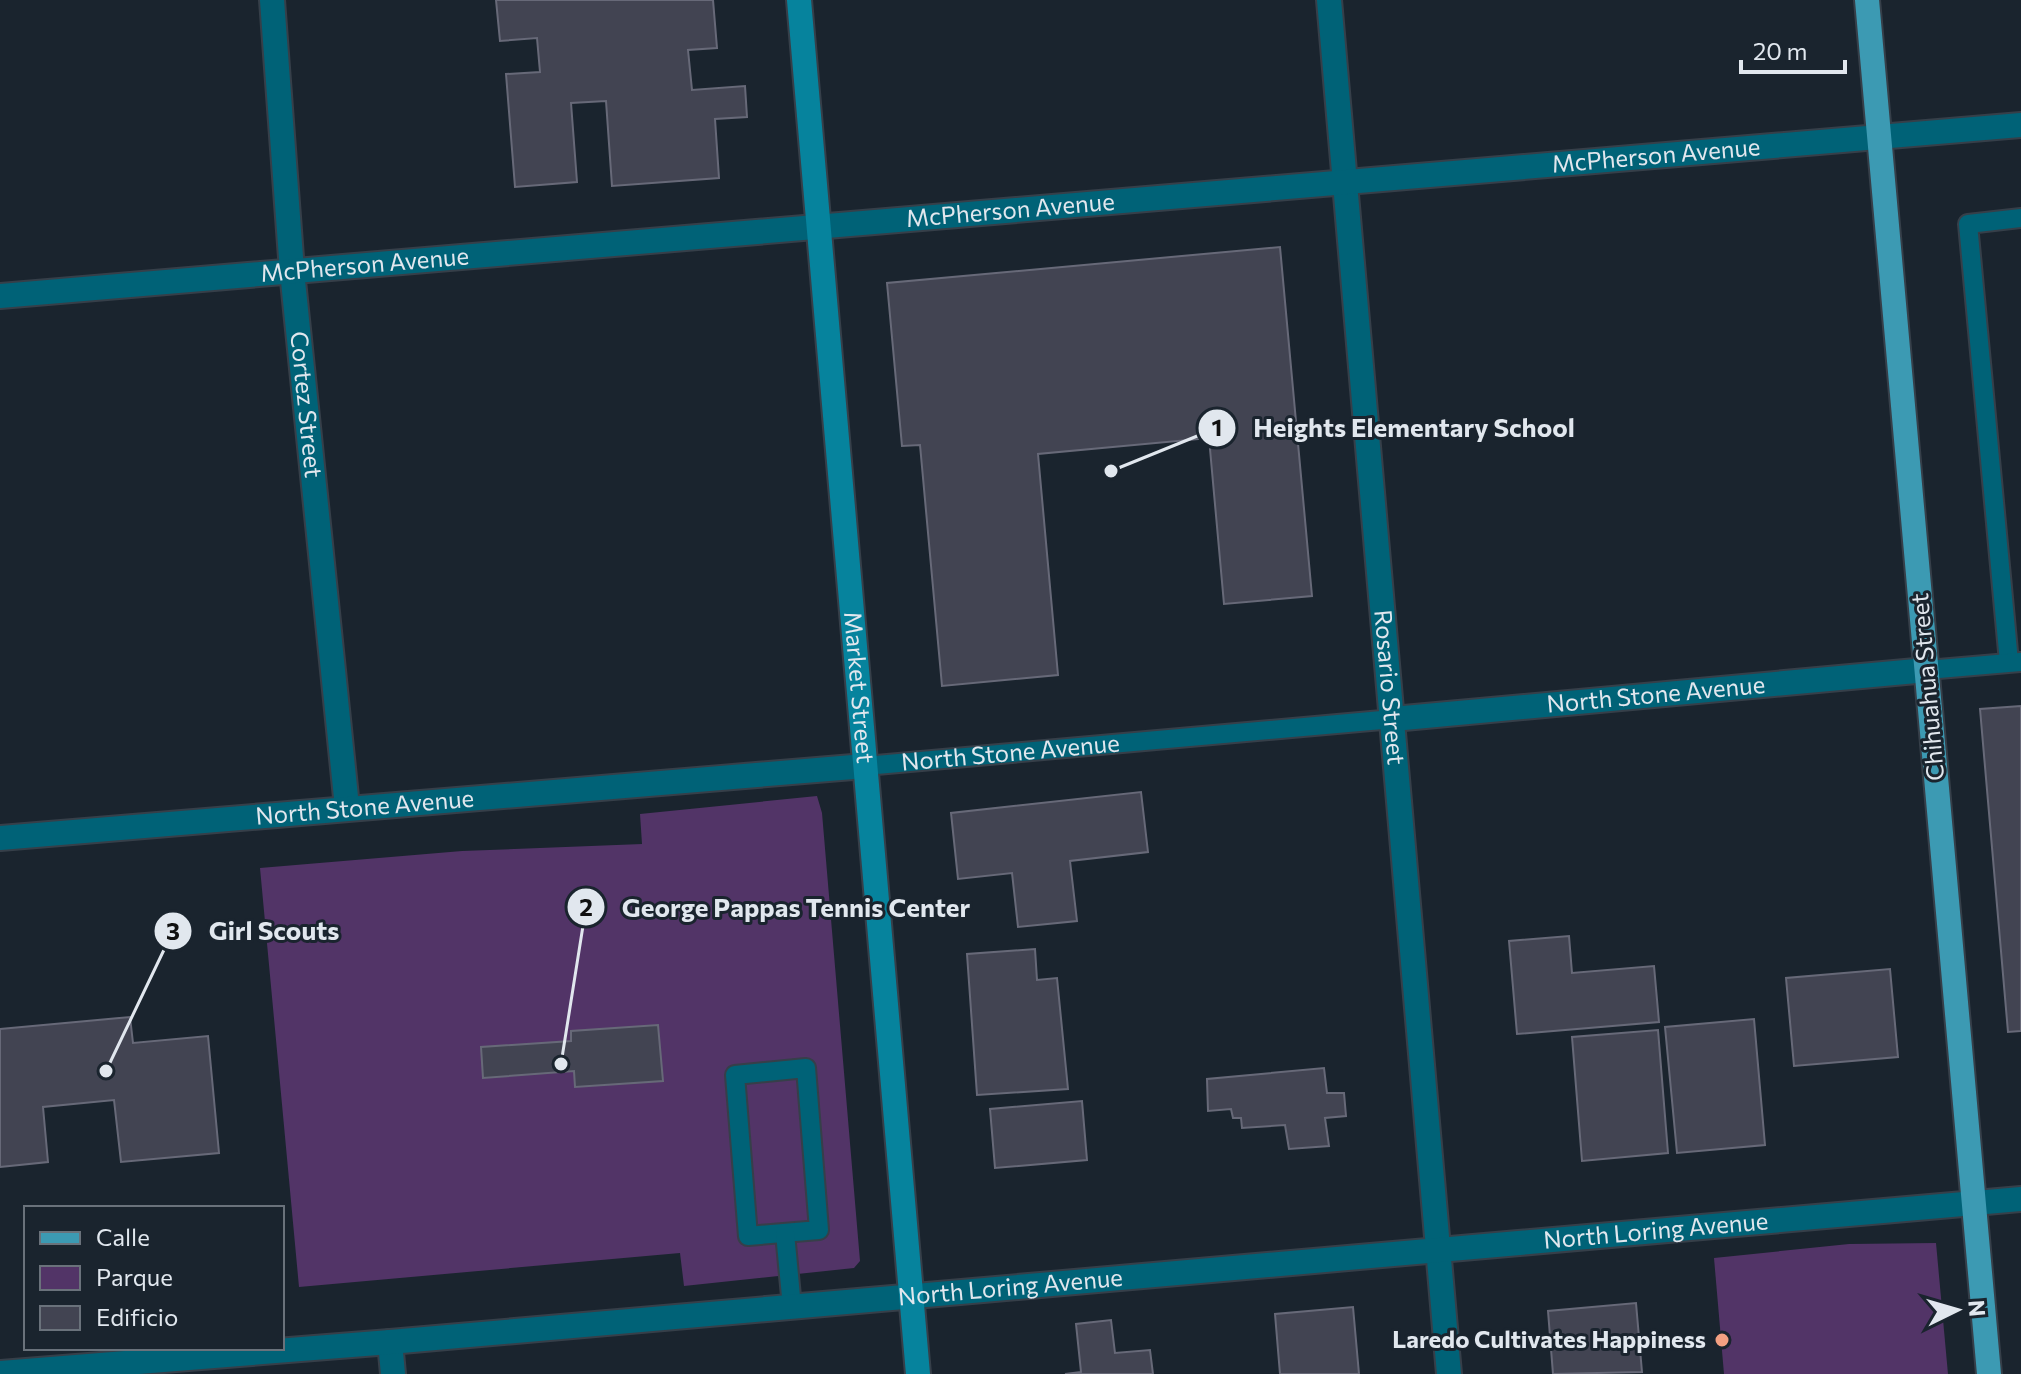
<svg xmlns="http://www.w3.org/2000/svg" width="2021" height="1374" font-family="Commissioner,sans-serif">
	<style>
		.green { fill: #523467 }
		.building { fill: #424452; stroke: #676978; stroke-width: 2 }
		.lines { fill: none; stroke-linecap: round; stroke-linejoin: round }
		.lane-casing { stroke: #363f49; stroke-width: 22 }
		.street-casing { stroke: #363f49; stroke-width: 28 }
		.secondary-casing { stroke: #363f49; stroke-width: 28 }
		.primary-casing { stroke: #363f49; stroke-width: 28 }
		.lane { stroke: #006277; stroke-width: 18 }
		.street { stroke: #006277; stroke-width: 24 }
		.secondary { stroke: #06839d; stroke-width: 24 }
		.primary { stroke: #3c9ab3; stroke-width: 24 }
		.poi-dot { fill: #f3a082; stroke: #1a242e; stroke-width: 3 }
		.labels { text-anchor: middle; stroke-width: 6; stroke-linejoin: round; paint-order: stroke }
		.street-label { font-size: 24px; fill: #e1e7ee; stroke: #1a242e }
		.poi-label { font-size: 24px; font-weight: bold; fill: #e1e7ee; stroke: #1a242e; text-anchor: end }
		.leader { fill: none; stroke: #e1e7ee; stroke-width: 3 }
		.callout-dot { fill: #e1e7ee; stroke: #1a242e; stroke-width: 3 }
		.mark-label { font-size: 24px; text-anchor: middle; font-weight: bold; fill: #111 }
		.callout-label { font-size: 26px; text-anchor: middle; font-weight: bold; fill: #e1e7ee; stroke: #1a242e; stroke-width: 6; stroke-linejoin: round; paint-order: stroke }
	</style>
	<rect width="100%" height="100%" fill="#1a242e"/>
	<g class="green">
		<polygon points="817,796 822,813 860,1261 854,1268 684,1286 680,1253 299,1287 260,868 462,851 642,844 640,814"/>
		<polygon points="1936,1243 1948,1374 1724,1374 1714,1258 1849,1244"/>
	</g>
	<g class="building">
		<polygon points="496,0 713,0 717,48 688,50 692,90 745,86 747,117 715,119 719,178 612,186 606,101 571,103 577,182 515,187 506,74 540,72 537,38 500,41"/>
		<polygon points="1280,247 1312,596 1224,604 1209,438 1038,454 1058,675 942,686 920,445 902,446 887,283"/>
		<polygon points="2021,706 2021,1031 2008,1032 1980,709"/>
		<polygon points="1141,792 1148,852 1070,861 1077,921 1018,927 1012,873 958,879 951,813"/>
		<polygon points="1569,936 1572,973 1654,966 1659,1022 1517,1034 1509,941"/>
		<polygon points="1035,949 1037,980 1057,978 1068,1089 977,1095 967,954"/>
		<polygon points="1890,969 1898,1057 1794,1066 1786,978"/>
		<polygon points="130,1017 133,1043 208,1036 219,1153 121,1162 114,1100 43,1107 48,1162 0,1167 0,1029"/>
		<polygon points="1754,1019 1765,1145 1677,1153 1665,1027"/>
		<polygon points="658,1025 663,1081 575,1087 574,1071 483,1078 481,1047 571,1041 571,1031"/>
		<polygon points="1658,1030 1668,1153 1582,1161 1572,1037"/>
		<polygon points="1324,1068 1327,1093 1344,1093 1346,1116 1325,1118 1329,1146 1289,1149 1285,1125 1242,1128 1241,1118 1233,1118 1231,1109 1208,1111 1207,1079"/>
		<polygon points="1082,1101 1087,1160 995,1168 990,1109"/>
		<polygon points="1636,1303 1642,1372 1553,1374 1548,1311"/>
		<polygon points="1353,1307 1359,1374 1280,1374 1275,1314"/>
		<polygon points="1111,1320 1115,1353 1150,1350 1153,1374 1065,1374 1081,1372 1076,1324"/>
	</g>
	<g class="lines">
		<defs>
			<g id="lane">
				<polyline points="2009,662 1968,224 2021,218"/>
				<polyline points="1927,670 2020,662"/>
				<path id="s1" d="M865,766L1393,719"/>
				<polygon points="806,1068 819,1230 748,1236 735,1075"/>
				<polyline points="785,1233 792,1307"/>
			</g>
			<g id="street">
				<path id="s2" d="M272,0L292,271L347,807"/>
				<path id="s3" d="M1329,0L1449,1374"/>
				<path id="s4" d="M0,296L2021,125"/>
				<path id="s5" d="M1393,719L1927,670"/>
				<path id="s6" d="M0,838L865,766"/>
				<polyline points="390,1342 393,1374"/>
				<path id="s7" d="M0,1373L390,1342L2021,1199"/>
			</g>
			<g id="secondary">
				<path id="s8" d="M799,0L918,1374"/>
			</g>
			<polyline id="primary" points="1867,0 1989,1374"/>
		</defs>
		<use href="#lane" class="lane-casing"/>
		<use href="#street" class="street-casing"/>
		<use href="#secondary" class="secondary-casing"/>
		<use href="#primary" class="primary-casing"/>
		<use href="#lane" class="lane"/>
		<use href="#street" class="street"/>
		<use href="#secondary" class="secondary"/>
		<use href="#primary" class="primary"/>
	</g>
	<circle class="poi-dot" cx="1722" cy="1340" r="8"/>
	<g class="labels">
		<g class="street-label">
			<text dy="8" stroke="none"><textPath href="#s4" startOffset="1662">McPherson Avenue</textPath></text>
			<text dy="8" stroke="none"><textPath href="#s4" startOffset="1014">McPherson Avenue</textPath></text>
			<text dy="8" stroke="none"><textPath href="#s4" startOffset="366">McPherson Avenue</textPath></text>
			<text dy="8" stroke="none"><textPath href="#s2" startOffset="406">Cortez Street</textPath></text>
			<text dy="8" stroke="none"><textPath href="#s8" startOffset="690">Market Street</textPath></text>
			<text dy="8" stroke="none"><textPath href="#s3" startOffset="690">Rosario Street</textPath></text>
			<text transform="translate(1928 687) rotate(-95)" y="8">Chihuahua Street</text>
			<text dy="8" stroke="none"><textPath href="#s5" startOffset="264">North Stone Avenue</textPath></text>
			<text dy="8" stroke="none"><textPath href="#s1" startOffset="146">North Stone Avenue</textPath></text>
			<text dy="8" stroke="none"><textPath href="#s6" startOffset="366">North Stone Avenue</textPath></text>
			<text dy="8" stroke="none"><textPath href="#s7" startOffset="1662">North Loring Avenue</textPath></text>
			<text dy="8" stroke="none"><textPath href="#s7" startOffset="1014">North Loring Avenue</textPath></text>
		</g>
		<g class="poi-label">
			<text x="1706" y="1348">Laredo Cultivates Happiness</text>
		</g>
	</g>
	<path class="leader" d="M1111 471L1217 428M561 1064L586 907M106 1071L173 931"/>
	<g class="callout-dot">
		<circle cx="1111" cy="471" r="8"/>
		<circle cx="561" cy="1064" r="8"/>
		<circle cx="106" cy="1071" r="8"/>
		<circle cx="1217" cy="428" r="20"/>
		<circle cx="586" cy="907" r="20"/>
		<circle cx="173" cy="931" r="20"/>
	</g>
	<g class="mark-label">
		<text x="1217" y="436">1</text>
		<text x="586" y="916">2</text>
		<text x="173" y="940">3</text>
	</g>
	<g class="callout-label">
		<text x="1414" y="437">Heights Elementary School</text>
		<text x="796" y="917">George Pappas Tennis Center</text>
		<text x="274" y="940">Girl Scouts</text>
	</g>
	<rect x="24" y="1206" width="260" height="144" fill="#1a242e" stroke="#6a727b" stroke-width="2"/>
	<rect x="40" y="1232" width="40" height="12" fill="#3c9ab3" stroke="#6a727b" stroke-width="2"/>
	<text x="96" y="1246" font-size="24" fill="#e1e7ee">Calle</text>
	<rect x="40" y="1266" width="40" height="24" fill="#523467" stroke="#6a727b" stroke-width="2"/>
	<text x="96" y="1286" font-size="24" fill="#e1e7ee">Parque</text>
	<rect x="40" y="1306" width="40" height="24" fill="#424452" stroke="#6a727b" stroke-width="2"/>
	<text x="96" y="1326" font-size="24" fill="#e1e7ee">Edificio</text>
	<g transform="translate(1957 1310) rotate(85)" stroke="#1a242e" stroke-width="6" paint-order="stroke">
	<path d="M0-6L14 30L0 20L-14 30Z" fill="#e1e7ee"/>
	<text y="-12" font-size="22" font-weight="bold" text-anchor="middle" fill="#e1e7ee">N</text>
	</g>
	<path d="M1741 60v12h104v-12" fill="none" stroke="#e1e7ee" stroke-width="4"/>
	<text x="1753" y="60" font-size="24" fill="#e1e7ee" stroke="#1a242e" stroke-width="6" paint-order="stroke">20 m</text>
</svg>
